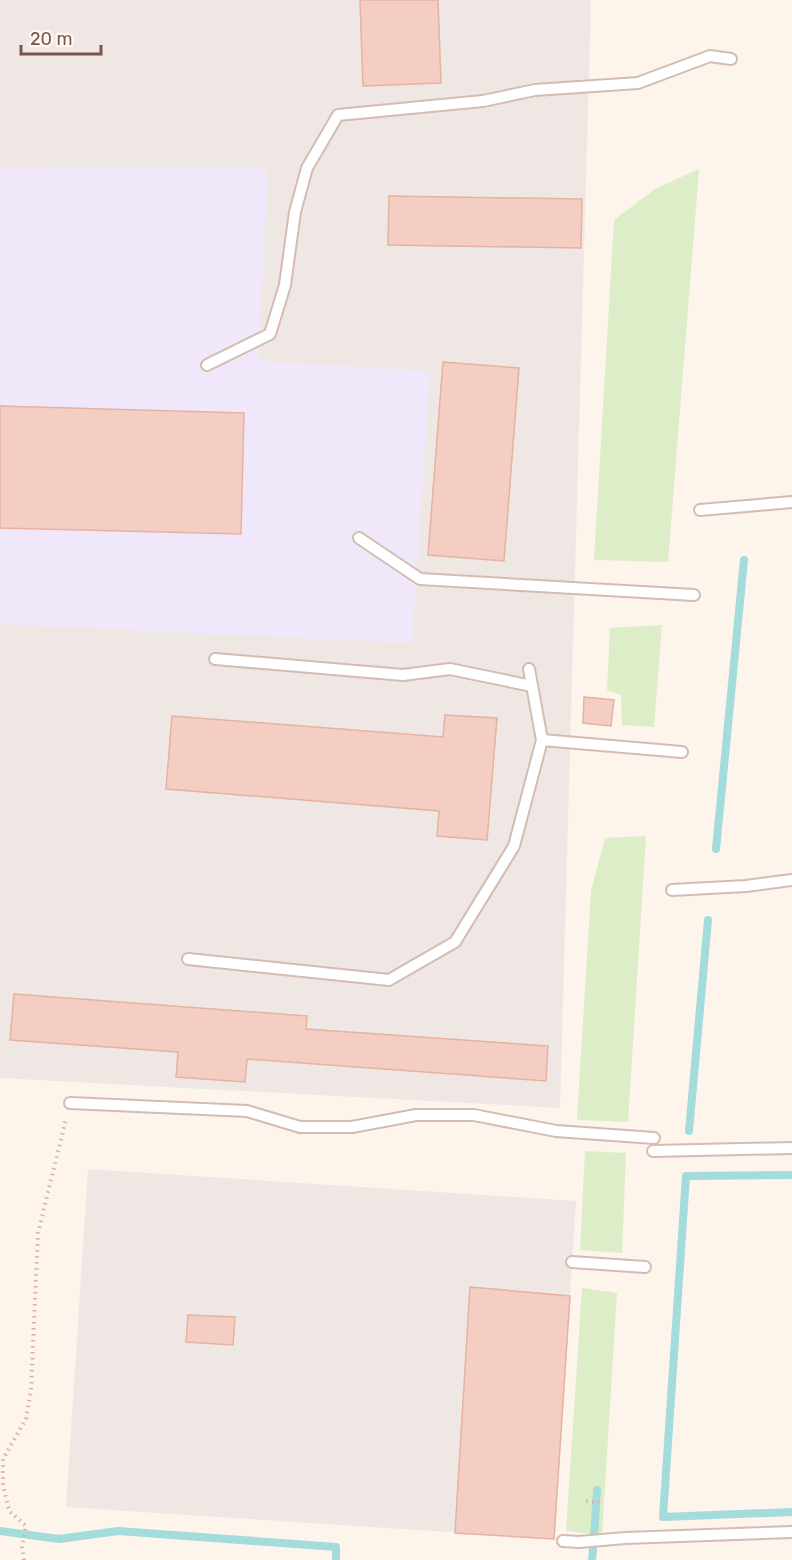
<svg xmlns="http://www.w3.org/2000/svg" width="792" height="1560" font-family="Rubik,sans-serif">
	<style>
		.industrial { fill: #efe7e4 }
		.education { fill: #f0e8fa }
		.green { fill: #ddedc8 }
		.lines { fill: none; stroke-linecap: round; stroke-linejoin: round }
		.stream { stroke: #a4dbdb; stroke-width: 8 }
		.building { fill: #f4cec2; stroke: #e7b1a2; stroke-width: 1.5 }
		.lane-casing { stroke: #d4bcb2; stroke-width: 14 }
		.path { stroke: #dab0a4; stroke-width: 4; stroke-dasharray: 1.5 4.5; stroke-linecap: butt }
		.lane { stroke: #fff; stroke-width: 10 }
	</style>
	<rect width="100%" height="100%" fill="#fdf4ec"/>
	<g class="industrial">
		<polygon points="0,0 591,0 560,1108 0,1078"/>
		<polygon points="88,1169 576,1201 554,1539 66,1507"/>
	</g>
	<polygon class="education" points="268,167 258,361 430,371 412,643 0,624 0,169"/>
	<g class="green">
		<polygon points="699,169 668,562 594,560 614,220 655,189"/>
		<polygon points="662,625 654,727 622,725 621,695 607,690 610,628"/>
		<polygon points="646,836 628,1122 577,1120 591,891 605,838"/>
		<polygon points="585,1151 626,1153 622,1253 580,1250"/>
		<polygon points="582,1288 617,1293 602,1535 566,1531"/>
	</g>
	<g class="lines">
		<g class="stream">
			<polyline points="716,849 744,560"/>
			<polyline points="689,1131 708,920"/>
			<polyline points="792,1175 686,1176 663,1517 792,1512"/>
			<polyline points="0,1531 59,1539 118,1531 336,1547 336,1560"/>
			<polyline points="594,1536 597,1490"/>
			<polyline points="592,1560 593,1549"/>
		</g>
	</g>
	<g class="building">
		<polygon points="360,0 438,0 441,83 363,86"/>
		<polygon points="389,196 582,199 581,248 388,245"/>
		<polygon points="443,362 519,368 504,561 428,555"/>
		<polygon points="0,406 244,413 241,534 0,528"/>
		<polygon points="584,697 614,700 611,726 583,723"/>
		<polygon points="445,715 497,718 487,840 437,836 439,811 166,789 172,716 443,737"/>
		<polygon points="14,994 307,1016 306,1029 548,1046 546,1081 247,1059 245,1082 176,1077 178,1052 10,1040"/>
		<polygon points="470,1287 570,1296 554,1539 455,1533"/>
		<polygon points="188,1315 235,1317 233,1345 186,1342"/>
	</g>
	<g class="lines">
		<defs>
			<g id="lane">
				<polyline points="207,365 270,334 285,285 295,212 307,168 338,115 483,101 535,90 638,83 710,56 731,59"/>
				<polyline points="700,510 792,502"/>
				<polyline points="359,538 420,579 694,595"/>
				<polyline points="215,659 403,675 450,669 532,686"/>
				<polyline points="542,740 682,752"/>
				<polyline points="672,890 746,886 792,880"/>
				<polyline points="188,959 389,980 455,942 514,846 542,740 529,669"/>
				<polyline points="70,1103 247,1111 300,1127 352,1127 416,1115 474,1115 556,1131 654,1138"/>
				<polyline points="653,1151 792,1148"/>
				<polyline points="572,1262 645,1267"/>
				<polyline points="563,1541 579,1542 625,1538 792,1532"/>
			</g>
		</defs>
		<use href="#lane" class="lane-casing"/>
		<g class="path">
			<polyline points="586,1501 599,1502"/>
			<polyline points="24,1560 22,1547 26,1526 9,1511 3,1484 3,1459 26,1419 31,1390 38,1233 66,1119"/>
		</g>
		<use href="#lane" class="lane"/>
	</g>
	<path d="M21 45v9h80v-9" fill="none" stroke="#7b554c" stroke-width="3"/>
	<text x="30" y="45" font-size="18" fill="#7b554c" stroke="#fff8f3" stroke-width="4.5" paint-order="stroke">20 m</text>
</svg>
